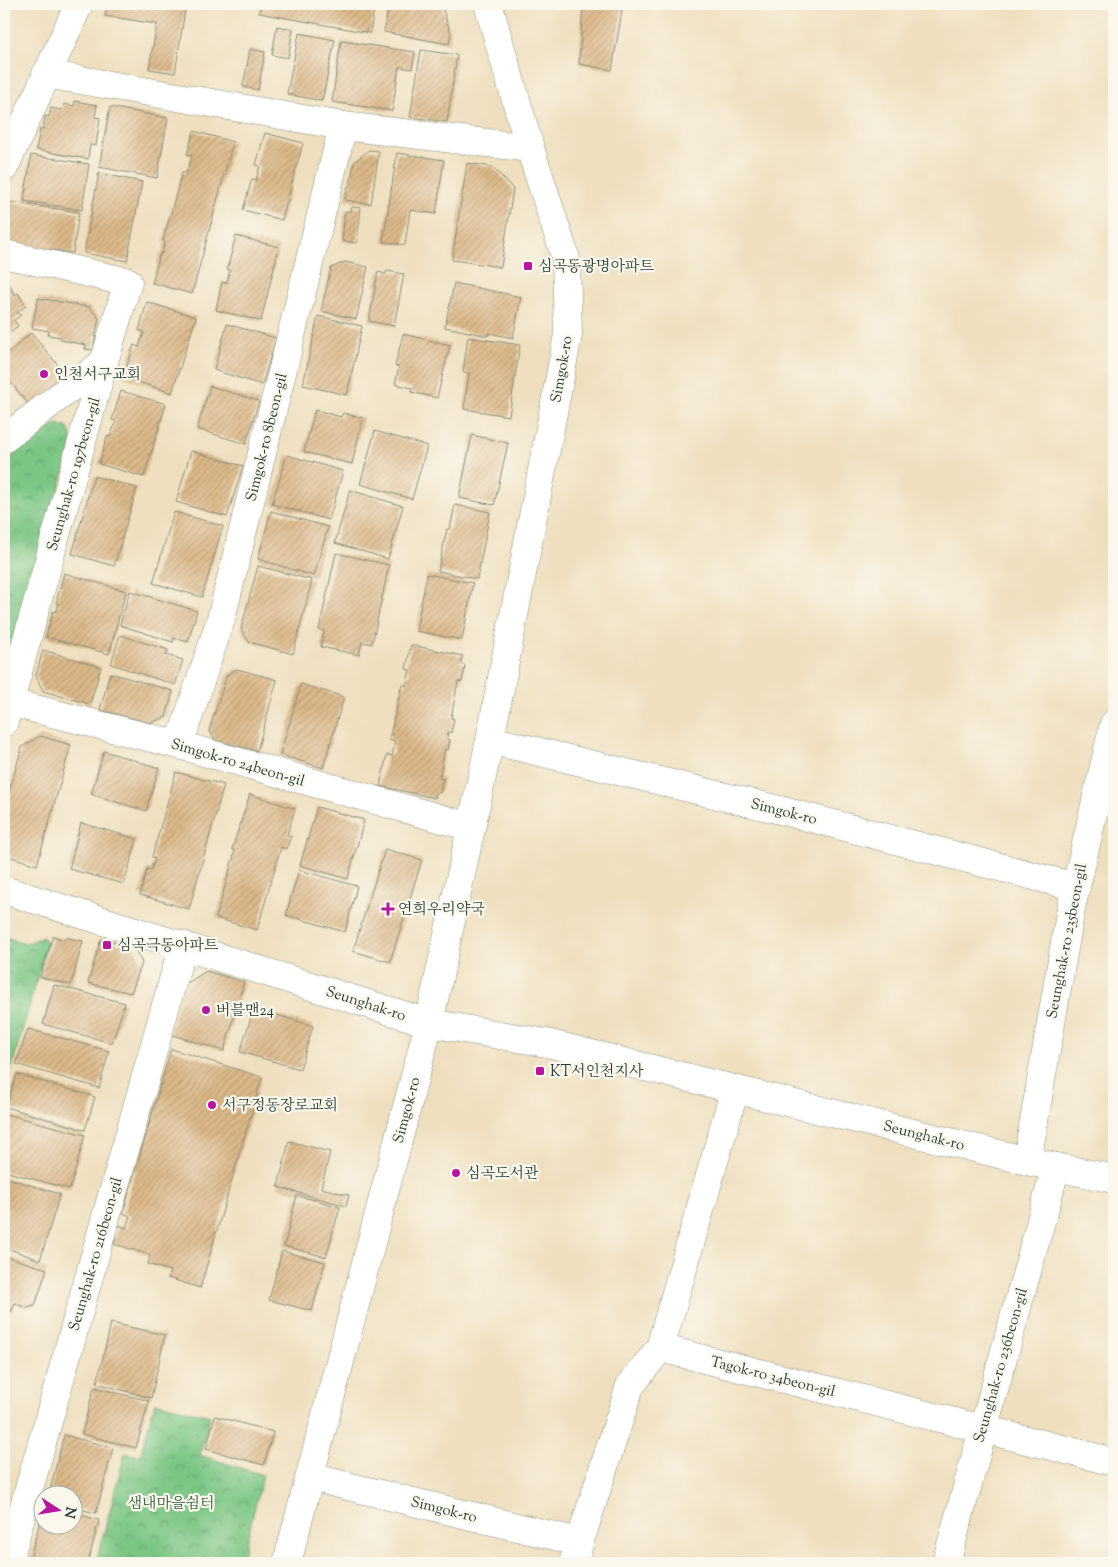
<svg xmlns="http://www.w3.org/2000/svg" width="1118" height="1567" font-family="'Sorts Mill Goudy','Noto Serif KR',serif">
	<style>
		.park { fill: url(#park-crowns); stroke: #4d825c }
		.building { fill: url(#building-hatch) }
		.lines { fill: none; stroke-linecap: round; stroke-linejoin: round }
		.minor-casing { stroke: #878e7a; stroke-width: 29 }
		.minor { stroke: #fff; stroke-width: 28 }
		.poi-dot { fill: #b5179e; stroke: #fbf7ec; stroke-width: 2 }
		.labels { text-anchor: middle; stroke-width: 4.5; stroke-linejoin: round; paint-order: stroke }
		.poi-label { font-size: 15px; fill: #1f3d34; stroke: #fbf7ec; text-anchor: start }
		.street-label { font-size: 15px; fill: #1f3d34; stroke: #fbf7ec }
		.park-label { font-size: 15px; fill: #365f48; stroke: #fbf7ec }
	</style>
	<defs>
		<pattern id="park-crowns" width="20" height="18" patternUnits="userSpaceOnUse" patternTransform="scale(1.25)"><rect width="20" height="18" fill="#7bc684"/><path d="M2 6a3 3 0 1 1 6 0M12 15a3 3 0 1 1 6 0" fill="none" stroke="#64a26d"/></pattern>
		<pattern id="building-hatch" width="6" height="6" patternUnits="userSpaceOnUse" patternTransform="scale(1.25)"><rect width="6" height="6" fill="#deba8a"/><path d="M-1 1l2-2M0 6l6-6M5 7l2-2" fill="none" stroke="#b39872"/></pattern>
	</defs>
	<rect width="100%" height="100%" fill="#fbf7ec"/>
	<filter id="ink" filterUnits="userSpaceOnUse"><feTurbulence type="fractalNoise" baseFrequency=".02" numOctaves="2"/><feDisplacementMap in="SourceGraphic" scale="10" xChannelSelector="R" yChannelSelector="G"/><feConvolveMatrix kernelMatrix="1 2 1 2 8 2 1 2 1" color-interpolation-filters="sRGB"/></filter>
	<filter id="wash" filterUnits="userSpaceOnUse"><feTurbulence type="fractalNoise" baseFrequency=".0096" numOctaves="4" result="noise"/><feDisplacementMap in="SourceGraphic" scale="20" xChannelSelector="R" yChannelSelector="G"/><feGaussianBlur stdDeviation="1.12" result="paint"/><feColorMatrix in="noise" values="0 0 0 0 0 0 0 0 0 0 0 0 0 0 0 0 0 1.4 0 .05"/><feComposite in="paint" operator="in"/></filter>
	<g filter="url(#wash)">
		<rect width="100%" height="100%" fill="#efdfbf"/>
		<g class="park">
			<polygon points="59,424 68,428 73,441 8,663 4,666 4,463 48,429"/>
			<polygon points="4,936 25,944 43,937 47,944 4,1095"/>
			<polygon points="155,1402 210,1416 200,1455 263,1475 241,1563 185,1563 171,1560 170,1563 96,1563 125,1453 140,1456"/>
		</g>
		<g id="blocks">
			<g class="building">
				<polygon points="107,4 186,4 175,73 149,69 157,24 105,16"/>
				<polygon points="261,4 375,4 370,33 259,13"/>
				<polygon points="389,4 441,4 451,34 449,44 384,32"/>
				<polygon points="583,4 623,4 612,70 579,64"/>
				<polygon points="277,26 293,29 288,58 272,55"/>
				<polygon points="299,33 335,40 322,101 287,94"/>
				<polygon points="341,41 415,52 412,69 399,67 392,111 332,102"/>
				<polygon points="250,49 265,52 258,90 243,87"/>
				<polygon points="421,50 457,55 447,122 410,117"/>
				<polygon points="75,101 97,105 95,117 100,118 96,146 90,145 88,159 36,150 40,129 43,129 45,116 49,117 51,108 62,110 64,104 74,106"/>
				<polygon points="110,107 168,118 157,178 99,167"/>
				<polygon points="194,131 233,142 192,294 152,283 160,253 162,253 165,242 163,241 182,172 186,173 192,156 187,154"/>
				<polygon points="265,133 303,143 282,220 243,210 252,179 256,180 260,166 256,165"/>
				<polygon points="369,150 379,151 371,204 345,200 348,186 350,186 354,162"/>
				<polygon points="397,153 444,160 436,214 410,210 405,245 383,242"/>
				<polygon points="31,155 89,164 82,210 24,201"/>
				<polygon points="467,163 493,167 513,189 501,267 452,260"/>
				<polygon points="99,173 142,182 127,261 84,253"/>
				<polygon points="10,202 79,212 73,253 13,244 5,231"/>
				<polygon points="352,207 361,208 357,243 342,241 345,211 351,211"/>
				<polygon points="236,236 279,247 261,321 216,310 222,282 227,283 230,270 227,269"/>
				<polygon points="345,262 368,267 356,319 321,311 331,268"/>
				<polygon points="387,271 404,274 394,326 369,321 378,272 386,274"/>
				<polygon points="8,283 15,295 18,293 26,306 17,312 21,315 14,320 18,326 4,336 4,286"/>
				<polygon points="454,283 521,297 513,338 489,333 488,336 445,327"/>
				<polygon points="38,298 89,307 99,318 93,350 85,349 86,345 61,340 61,337 48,335 49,331 32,328"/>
				<polygon points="147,302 196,317 172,393 123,377 134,345 139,347 144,332 139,330"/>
				<polygon points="318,316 362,326 347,395 303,385"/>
				<polygon points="227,324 276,338 262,385 214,370"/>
				<polygon points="31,333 68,377 32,408 4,375 4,356"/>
				<polygon points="403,334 450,345 437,398 411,392 412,388 395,384 399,367 395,366"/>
				<polygon points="468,337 520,345 509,416 464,409 469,373 463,372"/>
				<polygon points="210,386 259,401 246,444 197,429"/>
				<polygon points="121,391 166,404 144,477 99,464 107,436 110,437 116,421 112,420"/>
				<polygon points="315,410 341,417 343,413 363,418 352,464 304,452"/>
				<polygon points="375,431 427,446 412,499 360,484"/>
				<polygon points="472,435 508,443 494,505 459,498"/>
				<polygon points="191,451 243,466 227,517 176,502"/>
				<polygon points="287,455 343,471 329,520 272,504"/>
				<polygon points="94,476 137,488 114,566 72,554"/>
				<polygon points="350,490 403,506 388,559 335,543"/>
				<polygon points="455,505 490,512 477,579 438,571 447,529 450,529"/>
				<polygon points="271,511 328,527 314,576 258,559"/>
				<polygon points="174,512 223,526 202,597 153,583"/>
				<polygon points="336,553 389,565 372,644 362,642 359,655 321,647 324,631 319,630"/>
				<polygon points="258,566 312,580 293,654 249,642 241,629"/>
				<polygon points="64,573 126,591 109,654 46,637 53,611 56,612 59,604 56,603"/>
				<polygon points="427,574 473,583 462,640 416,631"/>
				<polygon points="130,591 197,611 188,642 174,638 173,642 120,625"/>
				<polygon points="120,635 168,650 166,655 183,660 175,685 111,664"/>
				<polygon points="411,645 463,656 461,663 465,666 462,682 458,681 451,718 454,719 451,733 448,732 447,739 450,740 448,750 445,749 439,778 443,779 440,793 436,792 435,798 380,786 387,755 392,756 395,741 389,740 402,684 406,686 410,670 406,669"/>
				<polygon points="43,650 101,667 90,704 43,691 36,676"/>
				<polygon points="237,669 277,680 257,751 215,740 209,730 227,675"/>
				<polygon points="110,673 173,691 166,717 150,723 100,710"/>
				<polygon points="301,684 344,697 323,768 280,755"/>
				<polygon points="40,736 71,745 37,865 5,855 4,809 22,747"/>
				<polygon points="104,751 159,768 146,811 91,794"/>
				<polygon points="176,772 224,785 189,909 140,895 147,869 151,870 155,858 152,857"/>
				<polygon points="250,794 295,809 287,835 291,836 286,849 281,847 257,930 216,918 235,851 232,849"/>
				<polygon points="317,807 364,820 348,879 300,865"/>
				<polygon points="81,823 137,839 124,884 69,869"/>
				<polygon points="385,849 422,860 390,962 353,951"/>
				<polygon points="299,870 357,886 345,932 286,915"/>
				<polygon points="53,936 64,940 65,937 83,941 71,985 40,977"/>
				<polygon points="101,939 134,947 142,963 131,993 88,983"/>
				<polygon points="206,971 244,982 224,1051 169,1034 183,986"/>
				<polygon points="54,985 125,1003 112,1043 43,1024"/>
				<polygon points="254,1008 313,1026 300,1069 240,1052"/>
				<polygon points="28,1029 109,1051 99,1088 16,1064"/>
				<polygon points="171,1049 262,1077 200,1288 168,1278 170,1271 148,1264 150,1255 114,1244 119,1225 126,1228 130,1216 123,1213"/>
				<polygon points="17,1074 95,1097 85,1130 6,1107"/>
				<polygon points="6,1114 85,1135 70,1189 4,1171 4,1121"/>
				<polygon points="289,1141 330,1152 321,1188 349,1195 346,1206 278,1187"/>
				<polygon points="4,1177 60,1194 40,1260 4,1247"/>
				<polygon points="297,1195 340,1207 326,1257 284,1246"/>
				<polygon points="282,1251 325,1262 312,1311 269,1300"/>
				<polygon points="4,1256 47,1269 35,1306 26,1308 15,1303 11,1312 4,1310"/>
				<polygon points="111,1323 165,1335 151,1398 97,1383"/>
				<polygon points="94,1387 149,1401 136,1448 82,1434"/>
				<polygon points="215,1416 273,1432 264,1465 206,1449"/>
				<polygon points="64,1435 113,1448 96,1513 72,1507 72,1494 49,1494"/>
				<polygon points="42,1513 42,1524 72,1524 72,1513 99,1520 88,1563 29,1563"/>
			</g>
		</g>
	</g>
	<g filter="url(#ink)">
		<use href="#blocks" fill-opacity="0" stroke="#878e7a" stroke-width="1"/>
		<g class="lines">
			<defs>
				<g id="minor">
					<polyline points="46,74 343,126 530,148"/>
					<polyline points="4,168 79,4"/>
					<polyline points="4,254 128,282 104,362 4,722"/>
					<polyline points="4,439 104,362"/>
					<polyline points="4,701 179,745 471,827"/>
					<polyline points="490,740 776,809 1076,887"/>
					<polyline points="179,745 221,619 343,126"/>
					<polyline points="4,890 429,1023 547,1043 1027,1161 1114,1179"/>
					<polyline points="1027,1161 1071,908 1114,724"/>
					<polyline points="660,1348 1114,1462"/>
					<polyline points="310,1477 579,1542"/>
					<polyline points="8,1563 183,945"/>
					<polyline points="287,1563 429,1023 490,740 568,335 566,259 530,148 488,4"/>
					<polyline points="573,1563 630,1386 660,1348 735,1089"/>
					<polyline points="946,1563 1056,1167"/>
				</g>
			</defs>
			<use href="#minor" class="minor-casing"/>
			<use href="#minor" class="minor"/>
		</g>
	</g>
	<g class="poi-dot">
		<rect x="523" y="261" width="10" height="10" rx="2.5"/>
		<circle cx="44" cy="374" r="5"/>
		<path d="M385.5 901.5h5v5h5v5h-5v5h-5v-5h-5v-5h5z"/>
		<rect x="102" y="940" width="10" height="10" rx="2.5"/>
		<circle cx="206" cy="1010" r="5"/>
		<rect x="535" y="1066" width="10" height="10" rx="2.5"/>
		<circle cx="212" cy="1105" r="5"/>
		<circle cx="456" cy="1173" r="5"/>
	</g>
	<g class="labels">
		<g class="poi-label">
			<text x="538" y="271">심곡동광명아파트</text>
			<text x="54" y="379">인천서구교회</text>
			<text x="398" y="914">연희우리약국</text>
			<text x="117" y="950">심곡극동아파트</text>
			<text x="216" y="1015">버블맨24</text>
			<text x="550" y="1076">KT서인천지사</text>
			<text x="222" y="1110">서구정동장로교회</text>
			<text x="466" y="1178">심곡도서관</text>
		</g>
		<g class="street-label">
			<text transform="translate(561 369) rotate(-80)" y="5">Simgok-ro</text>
			<text transform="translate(266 437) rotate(-76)" y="5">Simgok-ro 8beon-gil</text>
			<text transform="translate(73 474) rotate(-74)" y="5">Seunghak-ro 197beon-gil</text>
			<text transform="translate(238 762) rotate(16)" y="5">Simgok-ro 24beon-gil</text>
			<text transform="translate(784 811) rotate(14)" y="5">Simgok-ro</text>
			<text transform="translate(1066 941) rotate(-79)" y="5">Seunghak-ro 235beon-gil</text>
			<text transform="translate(366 1003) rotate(18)" y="5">Seunghak-ro</text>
			<text transform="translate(406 1110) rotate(-75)" y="5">Simgok-ro</text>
			<text transform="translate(924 1135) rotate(14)" y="5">Seunghak-ro</text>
			<text transform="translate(95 1254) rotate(-74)" y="5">Seunghak-ro 216beon-gil</text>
			<text transform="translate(1000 1365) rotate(-74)" y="5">Seunghak-ro 236beon-gil</text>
			<text transform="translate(773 1376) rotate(14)" y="5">Tagok-ro 34beon-gil</text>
			<text transform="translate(444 1509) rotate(14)" y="5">Simgok-ro</text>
		</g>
		<g class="park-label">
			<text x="171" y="1508">샘내마을쉼터</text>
		</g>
	</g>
	<rect width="1118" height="1567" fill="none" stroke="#fbf7ec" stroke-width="20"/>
	<g transform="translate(58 1510) rotate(102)"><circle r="24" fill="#fbf7ec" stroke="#a3ada2"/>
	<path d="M0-4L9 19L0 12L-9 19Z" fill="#b5179e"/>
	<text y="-8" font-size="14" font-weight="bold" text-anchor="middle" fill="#1f3d34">N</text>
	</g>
</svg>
